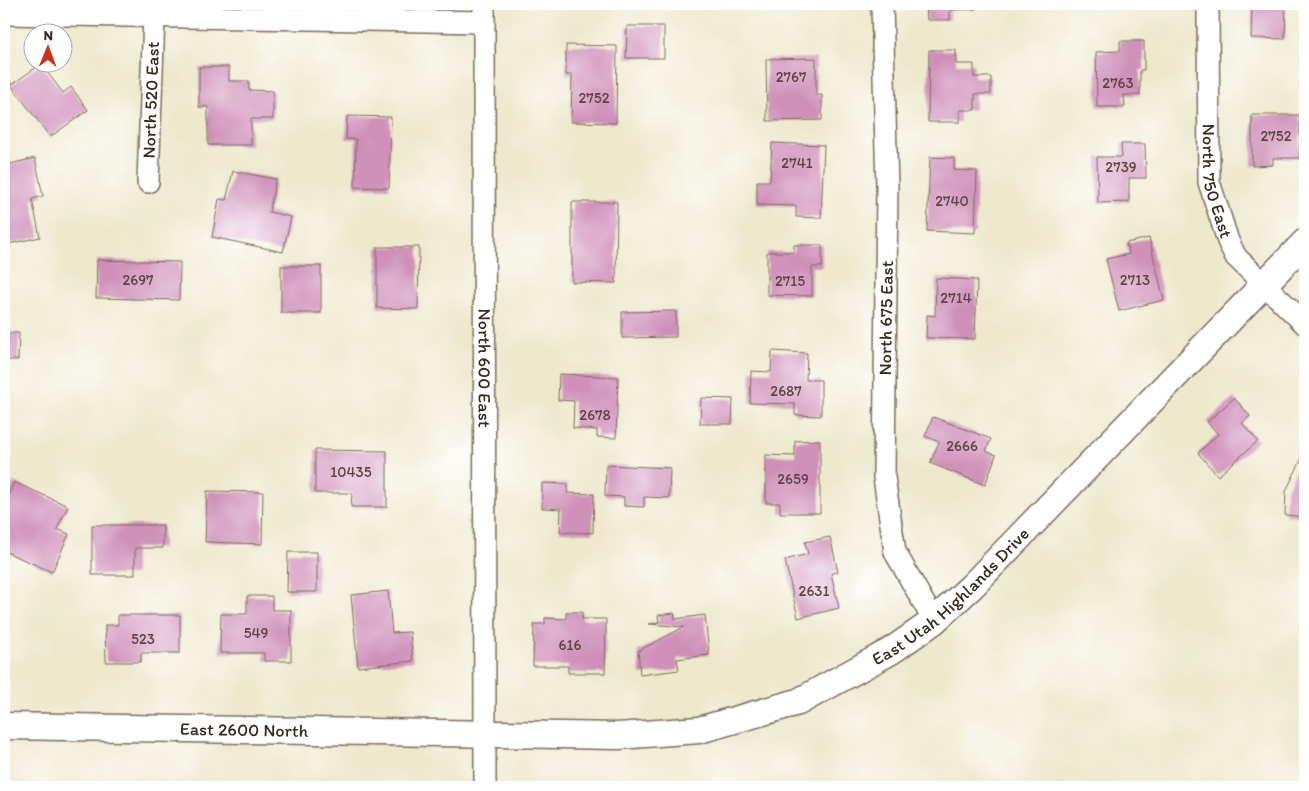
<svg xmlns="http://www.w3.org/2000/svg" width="1309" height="791" font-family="Itim,sans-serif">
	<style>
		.building { fill: #cf90b9 }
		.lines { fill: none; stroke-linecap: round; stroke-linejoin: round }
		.minor-casing { stroke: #7a6c5b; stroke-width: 24 }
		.tertiary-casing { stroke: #7a6c5b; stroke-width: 29 }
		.minor { stroke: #fff; stroke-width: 21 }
		.tertiary { stroke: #fff; stroke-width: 26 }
		.labels { text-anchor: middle; stroke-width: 5; stroke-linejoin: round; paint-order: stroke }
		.number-label { font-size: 15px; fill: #604445 }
		.street-label { font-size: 18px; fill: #3b2a1e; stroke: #fff }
	</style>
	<rect width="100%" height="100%" fill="#fff"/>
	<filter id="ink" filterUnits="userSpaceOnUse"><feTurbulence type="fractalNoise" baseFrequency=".02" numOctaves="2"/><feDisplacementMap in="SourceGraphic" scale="10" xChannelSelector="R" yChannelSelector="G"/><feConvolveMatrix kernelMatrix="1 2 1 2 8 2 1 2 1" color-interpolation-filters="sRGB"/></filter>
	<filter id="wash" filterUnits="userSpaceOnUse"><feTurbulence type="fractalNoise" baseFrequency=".0096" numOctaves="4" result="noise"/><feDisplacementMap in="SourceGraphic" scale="20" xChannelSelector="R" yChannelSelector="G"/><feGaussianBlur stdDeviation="1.12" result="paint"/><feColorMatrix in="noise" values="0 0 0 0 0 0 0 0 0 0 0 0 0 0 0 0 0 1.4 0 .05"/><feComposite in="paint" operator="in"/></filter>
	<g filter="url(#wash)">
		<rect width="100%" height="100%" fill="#eee8cd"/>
		<g id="blocks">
			<g class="building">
				<polygon points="773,4 811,4 811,9 773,8"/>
				<polygon points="926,4 975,4 976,9 950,10 950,20 927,20"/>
				<polygon points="1252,4 1286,4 1285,39 1251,38"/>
				<polygon points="627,26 664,26 664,58 626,58"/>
				<polygon points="1120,41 1144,41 1144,70 1140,70 1140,95 1124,95 1125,107 1097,107 1096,52 1120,51"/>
				<polygon points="566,45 617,46 616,123 571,122 572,75 566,75"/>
				<polygon points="929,50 956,50 956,64 974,64 974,77 991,77 991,94 975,94 975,110 960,110 960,122 928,122"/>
				<polygon points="816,58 816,95 822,95 822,120 767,121 766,59"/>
				<polygon points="41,64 63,93 71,87 88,110 50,137 11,85"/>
				<polygon points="199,67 229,67 229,81 249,81 249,90 273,91 273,119 251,119 251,145 208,145 208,107 199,107"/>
				<polygon points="1252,115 1300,115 1300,158 1273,158 1273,165 1252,166"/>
				<polygon points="347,116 391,117 389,188 355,187 356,139 346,139"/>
				<polygon points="772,143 824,145 821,218 796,217 796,206 757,205 757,181 770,181"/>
				<polygon points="1121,144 1145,144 1146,178 1129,178 1129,202 1098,203 1097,157 1122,157"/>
				<polygon points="930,157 954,158 954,170 977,171 975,233 927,231"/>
				<polygon points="35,158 43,196 32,199 40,237 4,245 4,180 10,179 6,165"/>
				<polygon points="233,171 276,179 269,212 291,217 283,252 212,237 219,199 226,200"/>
				<polygon points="572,202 617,202 616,283 572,282"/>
				<polygon points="1149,238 1164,300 1119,311 1106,259 1129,254 1126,243"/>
				<polygon points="794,245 822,245 822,267 812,267 812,296 767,295 767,252 794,252"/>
				<polygon points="377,247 419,247 418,309 377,308"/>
				<polygon points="97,260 180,262 179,300 96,298"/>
				<rect x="281" y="266" width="40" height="47"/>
				<polygon points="936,278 977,280 975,339 926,338 927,315 935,316"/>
				<polygon points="676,311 676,337 622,338 622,312"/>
				<polygon points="4,333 19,333 18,360 4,360"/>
				<polygon points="772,351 807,353 806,380 821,380 821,416 795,415 795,404 750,403 751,371 771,372"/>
				<polygon points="559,374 618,377 616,438 597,437 597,430 573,428 574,401 558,400"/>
				<polygon points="701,398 733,399 732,424 700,424"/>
				<polygon points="1234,398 1250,416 1242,423 1258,441 1218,476 1198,453 1218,434 1207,422"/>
				<polygon points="933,417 991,439 986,451 996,455 985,485 930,463 939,442 925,436"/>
				<polygon points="820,440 820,513 780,513 780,503 766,503 766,455 795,456 795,441"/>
				<polygon points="315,450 387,451 387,507 351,507 352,493 315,493"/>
				<polygon points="1302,458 1305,459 1305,517 1285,515 1286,491"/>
				<polygon points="606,465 670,468 669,498 644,497 644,507 624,506 624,497 605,496"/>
				<polygon points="14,482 68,506 57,529 69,534 52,572 4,551 4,505"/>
				<polygon points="542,483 568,484 567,493 594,494 593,533 560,532 561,509 542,508"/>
				<polygon points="207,491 263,492 262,544 205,542"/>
				<polygon points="92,525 163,525 163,548 135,548 135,575 92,575"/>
				<polygon points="830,537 838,572 831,573 839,608 798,618 785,560 808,554 805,542"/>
				<polygon points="288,552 317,552 317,592 287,592"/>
				<polygon points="388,591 392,633 410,632 413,661 358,667 351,595"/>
				<polygon points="247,596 272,596 272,610 291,610 291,661 264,661 264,653 220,653 221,614 247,614"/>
				<polygon points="566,612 582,612 582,619 606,619 605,673 568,673 568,666 533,666 534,624 545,624 545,618 566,619"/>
				<polygon points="674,613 675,619 705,615 709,655 677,659 679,670 640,675 638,651 684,627 649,624 659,622 658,615"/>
				<polygon points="118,615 180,615 180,653 141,653 141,662 106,662 105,625 118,625"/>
				<polygon points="47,784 47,787 4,787 4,785"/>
			</g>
		</g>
	</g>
	<g filter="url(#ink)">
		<use href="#blocks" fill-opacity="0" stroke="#7a6c5b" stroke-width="1"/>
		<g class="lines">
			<defs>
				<g id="minor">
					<path id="s1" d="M484,4L485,787"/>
					<polyline points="882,4 887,187 884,477 895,552 934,621"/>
					<path id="s2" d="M1208,4L1209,182L1228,241L1236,257L1305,324"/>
					<polyline points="4,14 484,22"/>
					<path id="s3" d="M148,182L154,16"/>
				</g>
				<g id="tertiary">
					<path id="s4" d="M4,726L618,736L699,730L798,702L891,651L934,621L972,586L1305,242"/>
				</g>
			</defs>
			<use href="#minor" class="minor-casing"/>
			<use href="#tertiary" class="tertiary-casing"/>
			<use href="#minor" class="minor"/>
			<use href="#tertiary" class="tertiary"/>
		</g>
	</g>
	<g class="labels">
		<g class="number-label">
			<text x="791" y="82">2767</text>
			<text x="1118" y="88">2763</text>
			<text x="594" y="103">2752</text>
			<text x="1276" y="141">2752</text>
			<text x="797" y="168">2741</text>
			<text x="1121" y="172">2739</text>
			<text x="952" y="206">2740</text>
			<text x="138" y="285">2697</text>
			<text x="1135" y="285">2713</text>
			<text x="790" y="286">2715</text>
			<text x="956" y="303">2714</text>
			<text x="786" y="396">2687</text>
			<text x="595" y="420">2678</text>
			<text x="962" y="451">2666</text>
			<text x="351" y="477">10435</text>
			<text x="793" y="484">2659</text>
			<text x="814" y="596">2631</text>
			<text x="256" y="638">549</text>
			<text x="143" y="644">523</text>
			<text x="570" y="650">616</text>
		</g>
		<g class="street-label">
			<text dy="6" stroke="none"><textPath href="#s3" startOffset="82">North 520 East</textPath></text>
			<text dy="6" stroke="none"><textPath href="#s2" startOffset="178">North 750 East</textPath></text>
			<text transform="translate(886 318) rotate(-89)" y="6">North 675 East</text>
			<text dy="6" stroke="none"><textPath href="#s1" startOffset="364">North 600 East</textPath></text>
			<text dy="6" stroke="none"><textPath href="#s4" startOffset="985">East Utah Highlands Drive</textPath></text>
			<text dy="6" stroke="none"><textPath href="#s4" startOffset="240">East 2600 North</textPath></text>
		</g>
	</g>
	<rect width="1309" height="791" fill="none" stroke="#fff" stroke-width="20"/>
	<g transform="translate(48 48) rotate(1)"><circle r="24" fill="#ffffff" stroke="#b1aaa5"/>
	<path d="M0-4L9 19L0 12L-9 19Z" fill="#c8321e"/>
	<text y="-8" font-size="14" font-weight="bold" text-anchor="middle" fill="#3b2a1e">N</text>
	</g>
</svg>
